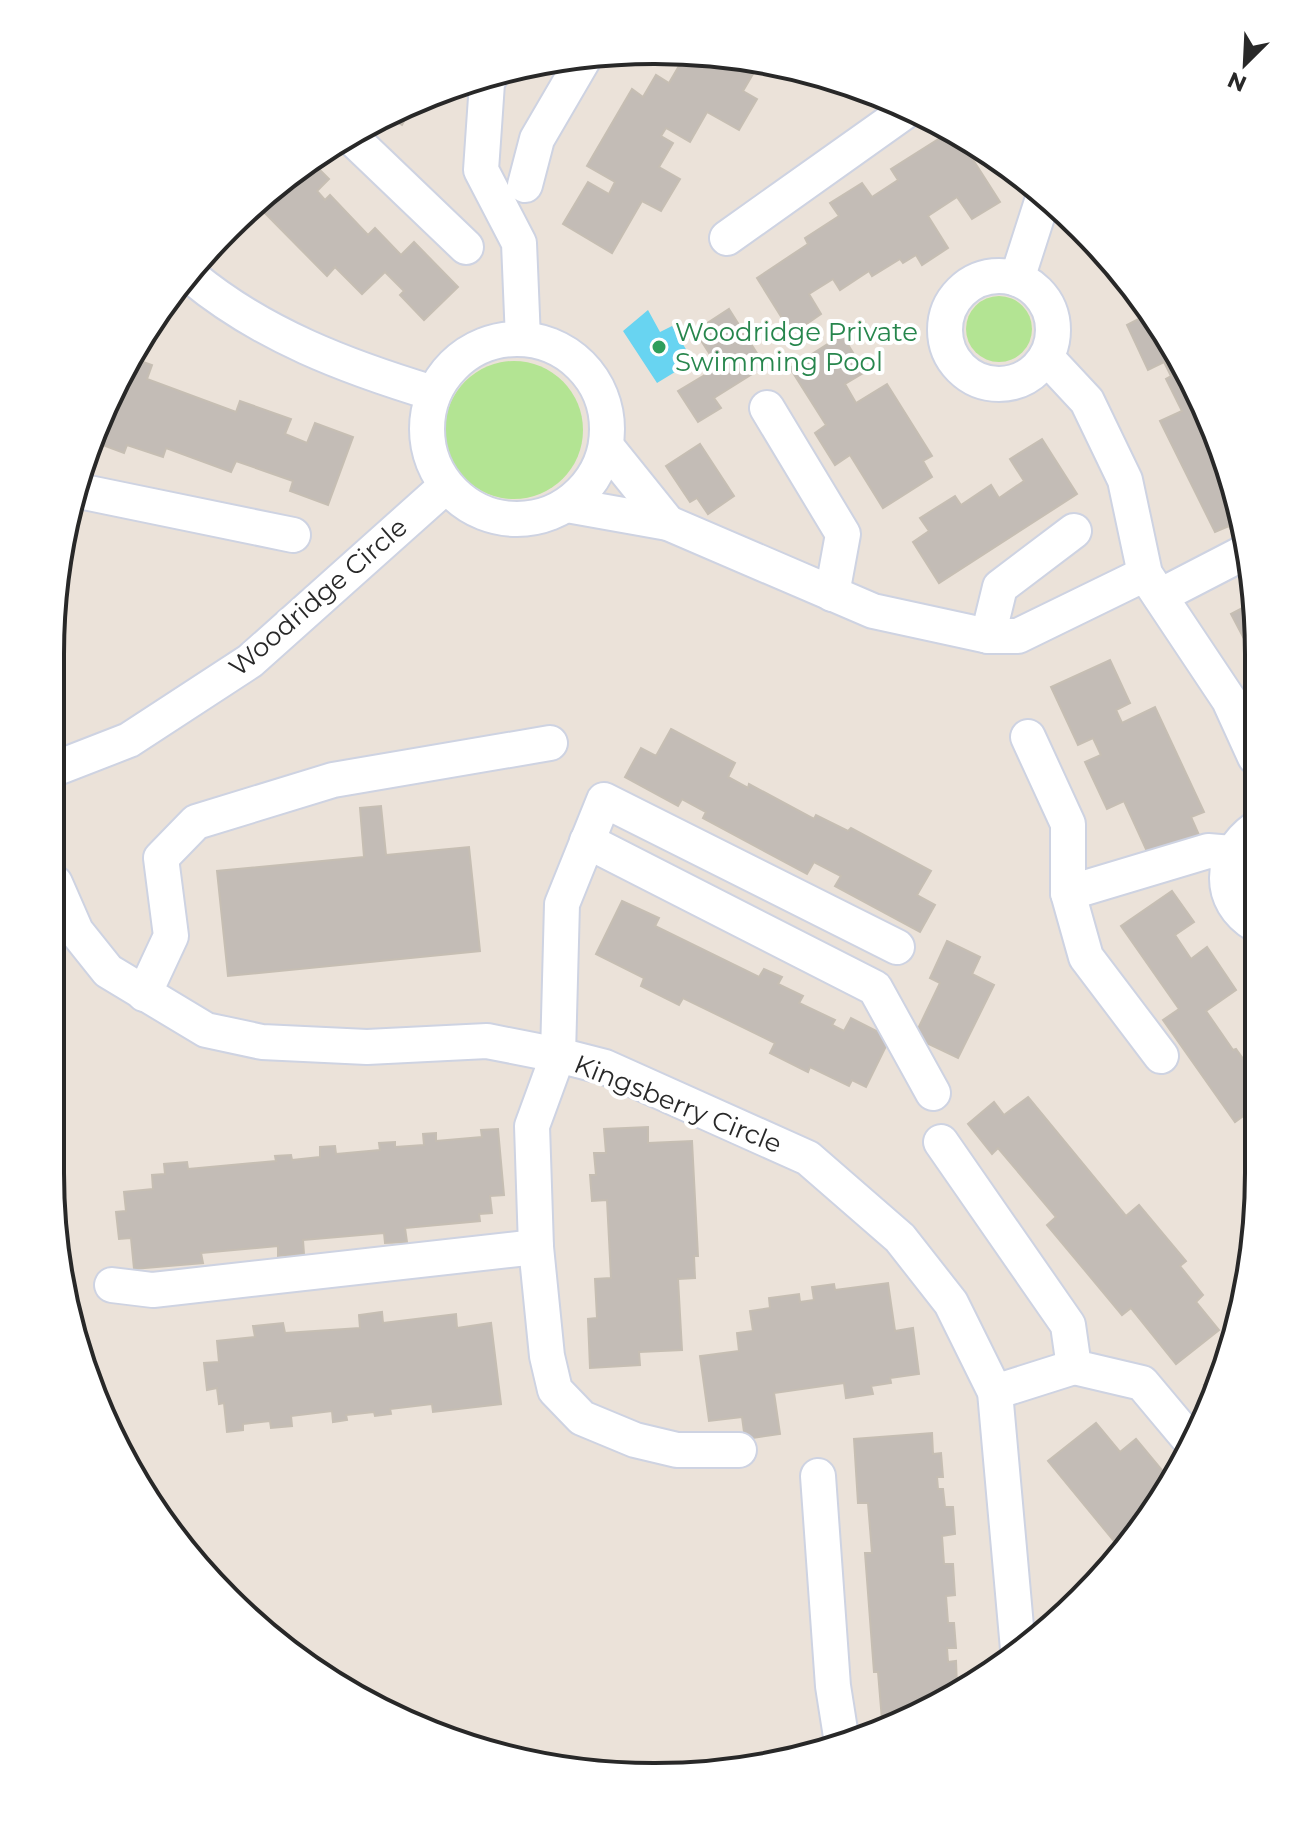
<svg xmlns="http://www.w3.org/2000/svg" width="1309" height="1827" font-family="Montserrat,sans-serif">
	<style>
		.green { fill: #b3e493 }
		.water { fill: #68d4f1 }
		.building { fill: #c3bcb6; stroke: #c6beb3; stroke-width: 2 }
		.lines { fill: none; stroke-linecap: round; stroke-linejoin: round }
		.minor-casing { stroke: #ced3e2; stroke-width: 38 }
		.minor { stroke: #fff; stroke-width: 34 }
		.leisure-dot { fill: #2e9e5b; stroke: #fff; stroke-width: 3 }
		.labels { text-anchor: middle; stroke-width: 8; stroke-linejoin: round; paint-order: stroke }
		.leisure-label { font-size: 26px; fill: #27864d; stroke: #fff; text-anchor: start }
		.street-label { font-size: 26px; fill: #282828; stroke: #fff }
		.rim { fill: none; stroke: #282828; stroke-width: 4 }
	</style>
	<rect width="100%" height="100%" fill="#ebe2d9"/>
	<g class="green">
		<circle cx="999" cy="329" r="33"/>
		<circle cx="514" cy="430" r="69"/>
	</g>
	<polygon class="water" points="648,310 660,332 672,326 693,361 657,383 623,331"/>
	<g class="building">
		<polygon points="686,54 708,68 716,55 760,62 743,91 757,99 739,130 707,112 690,142 666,128 661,136 673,143 659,167 680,179 661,211 642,201 612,253 563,224 588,182 609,194 615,182 587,166 632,89 643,97 656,75 669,83"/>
		<polygon points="414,103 402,125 386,116"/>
		<polygon points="951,131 956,133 1000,202 972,219 957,197 928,216 948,248 922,265 916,255 903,263 900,259 872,276 869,271 840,290 833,279 809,294 821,314 792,334 757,278 808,244 805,238 839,216 830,203 862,183 872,197 898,180 891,169"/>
		<polygon points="311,161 329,179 317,191 325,200 330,195 368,235 375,228 401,255 414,242 458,287 424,320 400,295 404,291 385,272 362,294 335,267 327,276 254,202"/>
		<polygon points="729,309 765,366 714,398 721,408 698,422 678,391 718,367 695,331"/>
		<polygon points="1146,315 1213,423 1243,535 1235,538 1229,526 1215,532 1160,421 1182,411 1166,379 1171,376 1164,362 1148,370 1127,325"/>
		<polygon points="842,335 865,372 845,384 856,403 887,384 932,456 923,461 932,477 883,508 850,455 835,465 815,433 826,425 790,368"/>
		<polygon points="129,357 152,365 147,379 236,412 240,401 291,419 285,434 307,443 315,423 353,437 328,505 290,491 293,481 236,461 231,472 166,448 163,457 127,445 124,453 97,443"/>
		<polygon points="1042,439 1077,494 939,583 913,542 929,531 920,518 955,496 961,505 991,485 999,498 1024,481 1010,459"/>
		<polygon points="700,444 734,496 708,514 697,498 690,502 666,466"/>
		<polygon points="1254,602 1254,650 1251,652 1231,614"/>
		<polygon points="1110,660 1130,703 1116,710 1122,723 1155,707 1204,812 1191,817 1199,835 1150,858 1124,801 1107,809 1085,762 1101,755 1093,738 1078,745 1051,687"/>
		<polygon points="671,729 735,763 728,777 748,788 749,784 814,819 816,815 848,831 851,828 931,871 917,895 935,905 920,932 835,886 841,876 814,862 807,874 703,818 706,812 682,799 678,806 625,777 641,748 656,756"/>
		<polygon points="381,806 386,855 469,847 480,951 228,976 217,871 364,857 360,808"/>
		<polygon points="1172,891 1194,922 1175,935 1191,959 1207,947 1236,990 1206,1011 1233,1050 1236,1049 1249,1067 1257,1061 1257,1106 1235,1122 1163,1020 1179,1009 1121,926"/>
		<polygon points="622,901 659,918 655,926 759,977 764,969 782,977 778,984 803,996 799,1003 835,1020 832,1025 844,1031 851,1018 890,1038 866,1087 852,1080 849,1086 810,1067 808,1072 770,1053 775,1043 683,998 679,1005 641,986 644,978 596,954"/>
		<polygon points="947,941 980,957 972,974 994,985 958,1058 914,1037 940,983 930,978"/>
		<polygon points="1028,1097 1126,1216 1139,1205 1186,1261 1180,1266 1203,1295 1196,1302 1219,1330 1176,1364 1131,1308 1122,1315 1047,1225 1056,1217 998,1148 992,1154 968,1124 994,1102 1004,1115"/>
		<polygon points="648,1127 648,1143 692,1141 698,1256 694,1256 695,1278 678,1279 682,1350 639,1352 640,1365 590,1368 588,1319 597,1318 595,1279 611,1278 607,1200 592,1201 590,1175 596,1175 594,1153 606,1153 604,1129"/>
		<polygon points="498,1129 504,1195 490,1196 492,1213 479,1214 480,1221 405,1228 407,1242 385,1243 384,1233 303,1240 304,1254 278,1256 278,1246 201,1253 203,1263 134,1269 131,1238 119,1239 116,1212 126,1211 124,1192 153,1189 152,1175 165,1174 164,1164 187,1162 188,1169 276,1161 275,1156 291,1155 292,1160 320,1157 320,1147 335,1146 336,1154 380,1150 379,1143 395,1142 395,1147 424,1145 423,1134 436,1133 436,1141 482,1137 481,1130"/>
		<polygon points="888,1283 895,1331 913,1328 919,1374 890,1378 891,1383 871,1386 873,1394 846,1398 844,1383 774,1393 780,1434 745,1439 742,1417 709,1421 700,1356 739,1351 737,1333 753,1331 750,1311 770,1308 769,1298 799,1294 800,1302 814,1300 812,1287 834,1284 835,1290"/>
		<polygon points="382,1312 383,1323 456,1314 457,1328 491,1323 501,1404 433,1412 432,1404 390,1409 391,1414 375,1416 374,1412 346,1415 347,1420 333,1422 332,1411 291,1416 292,1426 271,1428 270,1421 243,1424 243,1430 227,1432 224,1403 219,1404 217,1388 207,1390 204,1363 219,1362 217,1341 255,1337 253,1326 283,1323 285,1333 360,1328 359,1315"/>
		<polygon points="1224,1368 1213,1396 1204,1385"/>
		<polygon points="1096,1423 1120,1452 1136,1439 1171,1481 1134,1541 1123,1552 1048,1461"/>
		<polygon points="932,1433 933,1454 941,1453 943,1477 937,1477 938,1489 943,1489 945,1507 953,1507 955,1534 942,1536 944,1564 953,1564 955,1595 946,1596 948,1623 954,1623 956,1648 947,1648 948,1662 956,1661 957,1687 883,1732 878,1672 874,1672 865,1553 872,1553 868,1503 858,1503 854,1439"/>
	</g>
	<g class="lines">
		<defs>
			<g id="minor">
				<polyline points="491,75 487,83 481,170 519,243 523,339"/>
				<polyline points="348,134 466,247"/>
				<polyline points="525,185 537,139 586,55"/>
				<polyline points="727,238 910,108"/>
				<circle cx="999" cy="330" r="54"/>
				<path d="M192,277C262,335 347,367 433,393"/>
				<polyline points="1017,279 1044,195"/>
				<circle cx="517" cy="429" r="90"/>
				<polyline points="1046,357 1087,401 1125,480 1145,574 1229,700 1255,757"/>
				<polyline points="767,408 843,534 832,594"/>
				<polyline points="606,446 668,523"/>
				<polyline points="79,491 293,535"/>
				<polyline points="567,505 668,523 873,611 988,636 1018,636 1145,574"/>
				<polyline points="1160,596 1247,551"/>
				<polyline points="988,636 1000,587 1074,531"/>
				<polyline points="1028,737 1068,824 1068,893 1086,957 1161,1056"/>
				<polyline points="57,768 129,740 250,661 446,486"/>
				<path d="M1255,829C1219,855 1216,901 1256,925"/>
				<polyline points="587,841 875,988 933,1093"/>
				<polyline points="55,883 76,931 108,971 206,1030 262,1042 367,1047 487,1041 558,1055 605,1067 808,1158 900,1238 951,1303 995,1392 1018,1649"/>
				<polyline points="1068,893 1208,851 1232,853"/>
				<polyline points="144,994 171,936 161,858 196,822 333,780 550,743"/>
				<polyline points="941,1142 1068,1325 1074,1367 1142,1383 1194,1445"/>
				<polyline points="112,1285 153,1290 536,1247"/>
				<polyline points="995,1392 1074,1367"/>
				<polyline points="739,1450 677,1450 635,1440 582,1418 555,1390 547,1356 536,1247 532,1126 558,1055 562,904 604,800 897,947"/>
				<polyline points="818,1476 833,1686 842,1743"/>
			</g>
		</defs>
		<use href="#minor" class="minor-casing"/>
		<use href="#minor" class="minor"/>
	</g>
	<circle class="leisure-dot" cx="659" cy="347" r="8"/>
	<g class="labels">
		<g class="leisure-label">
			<text x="675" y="341">Woodridge Private<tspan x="675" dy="30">Swimming Pool</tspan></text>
		</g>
		<g class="street-label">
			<text transform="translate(318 597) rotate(-41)" y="9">Woodridge Circle</text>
			<text transform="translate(678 1104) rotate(22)" y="9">Kingsberry Circle</text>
		</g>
	</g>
	<path d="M0 0H1309V1827H0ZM654 64H655A590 590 0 0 1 1245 654V1173A590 590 0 0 1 655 1763H654A590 590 0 0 1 64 1173V654A590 590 0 0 1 654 64Z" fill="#fff" fill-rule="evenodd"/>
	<path class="rim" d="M654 64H655A590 590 0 0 1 1245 654V1173A590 590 0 0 1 655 1763H654A590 590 0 0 1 64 1173V654A590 590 0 0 1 654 64Z"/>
	<g transform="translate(1245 64) rotate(204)" stroke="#ffffff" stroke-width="6" paint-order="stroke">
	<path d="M0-6L14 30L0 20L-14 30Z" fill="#282828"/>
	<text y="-12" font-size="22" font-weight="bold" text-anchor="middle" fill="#282828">N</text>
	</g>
</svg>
